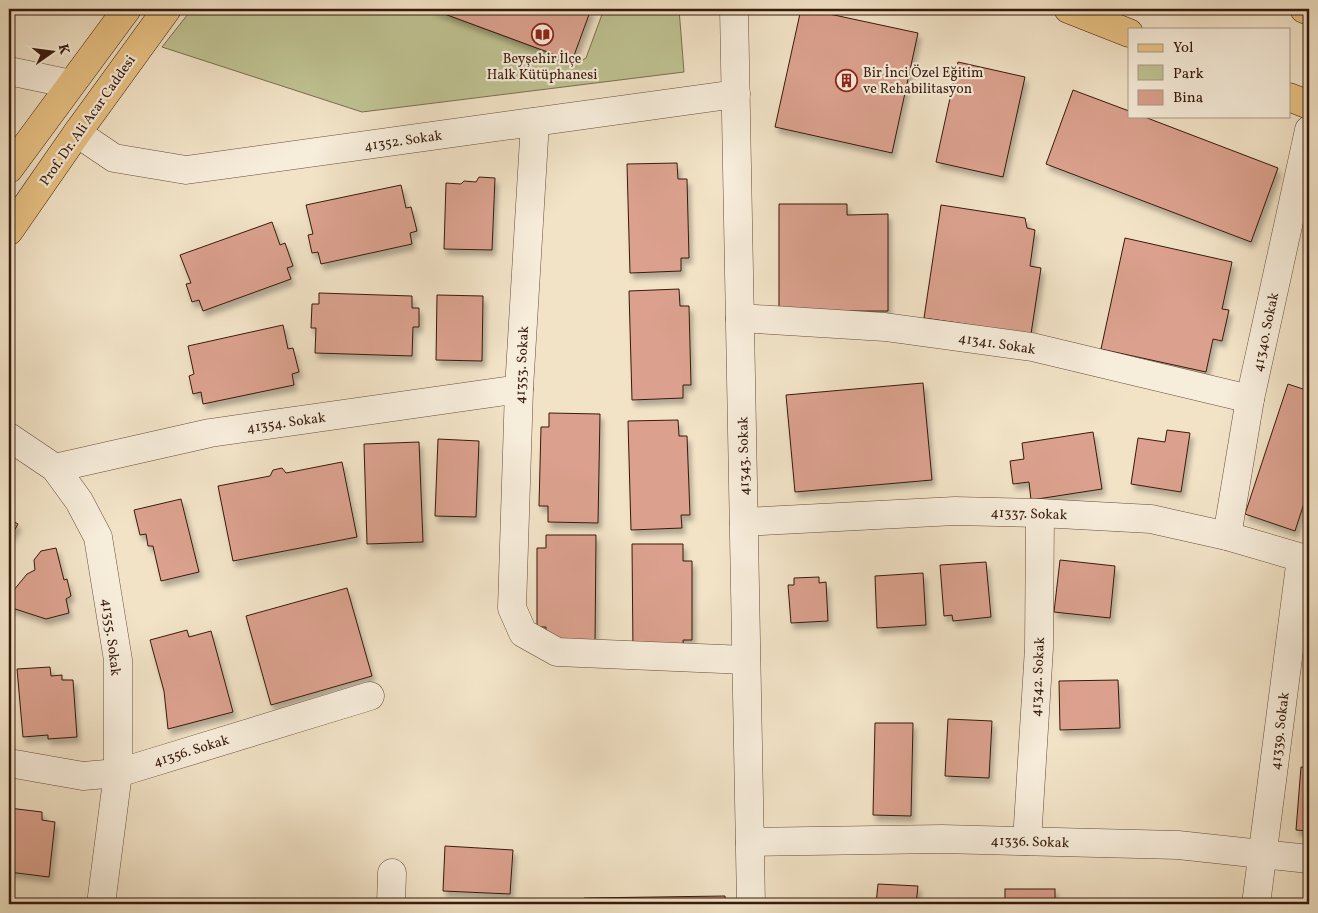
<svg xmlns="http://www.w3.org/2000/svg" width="1318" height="913" font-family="Vollkorn,serif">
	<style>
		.green { fill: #bfc292; stroke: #7b6e4e }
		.building { fill: #dba18e; stroke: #371a0b; filter: url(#shadow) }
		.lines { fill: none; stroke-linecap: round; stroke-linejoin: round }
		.minor-casing { stroke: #664c3a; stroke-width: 29 }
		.major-casing { stroke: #371a0b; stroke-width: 29 }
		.minor { stroke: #f7eddb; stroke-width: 28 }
		.major { stroke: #e9c284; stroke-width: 28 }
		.labels { text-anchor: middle; stroke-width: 4.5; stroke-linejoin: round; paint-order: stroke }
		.poi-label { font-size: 14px; fill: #371a0b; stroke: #f7eddb }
		.street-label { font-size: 14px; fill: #371a0b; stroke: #f7eddb }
	</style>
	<defs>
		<filter id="shadow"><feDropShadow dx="3" dy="5.5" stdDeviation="2.5" flood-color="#0004"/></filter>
	</defs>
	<rect width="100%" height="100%" fill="#f2e3c7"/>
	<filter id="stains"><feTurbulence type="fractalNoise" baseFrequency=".004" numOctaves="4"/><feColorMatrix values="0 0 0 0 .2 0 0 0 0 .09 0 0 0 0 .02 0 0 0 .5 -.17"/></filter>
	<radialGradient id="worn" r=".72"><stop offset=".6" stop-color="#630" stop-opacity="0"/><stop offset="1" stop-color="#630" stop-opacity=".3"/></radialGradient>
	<polygon class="green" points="192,9 431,9 577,63 586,58 604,9 679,9 684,72 362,112 162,47"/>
	<g class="building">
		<polygon points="431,9 591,9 572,61"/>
		<polygon points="801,9 806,9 918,33 892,153 775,127"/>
		<polygon points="958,62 1025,77 1003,177 936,162"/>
		<polygon points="1073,90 1129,111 1129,116 1142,116 1278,168 1251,242 1046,164"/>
		<polygon points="677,163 678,179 687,179 689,258 681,258 681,271 630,273 627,164"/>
		<polygon points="479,177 495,178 492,250 444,249 446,183 461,184 464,181 476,182"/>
		<polygon points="401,185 406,208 411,207 417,231 410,233 412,244 321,264 318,252 312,253 308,235 313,234 306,205"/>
		<polygon points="779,204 847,204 847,215 888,214 888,311 779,311"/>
		<polygon points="941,205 1025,218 1027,228 1035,230 1030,266 1041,268 1031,334 924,318"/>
		<polygon points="272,222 280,245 285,243 293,266 287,268 291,279 203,311 199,300 192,302 186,284 191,283 180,255"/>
		<polygon points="1125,238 1232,262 1222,309 1229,310 1222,341 1213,339 1206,372 1101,349"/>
		<polygon points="679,289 680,306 689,306 691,385 683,385 683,398 632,400 629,291"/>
		<polygon points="319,293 412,296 412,308 419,308 419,327 413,327 412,356 315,353 316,328 311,328 312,304 319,304"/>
		<polygon points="437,295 483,296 482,361 436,360"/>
		<polygon points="283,325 288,349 293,348 299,372 292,374 294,385 203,404 201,392 193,394 189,376 194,374 188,346"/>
		<polygon points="923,383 932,480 795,492 786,395"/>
		<polygon points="1288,384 1309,391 1309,488 1295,531 1245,514"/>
		<polygon points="549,413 600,414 598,523 548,522 548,506 539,506 541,427 549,427"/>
		<polygon points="678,420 679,436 687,436 690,515 681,515 682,528 631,530 628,421"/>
		<polygon points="1167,430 1190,433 1181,492 1131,484 1138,438 1165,442"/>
		<polygon points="1093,432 1102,489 1031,500 1029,482 1013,484 1010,461 1024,459 1022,443"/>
		<polygon points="438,439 479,441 476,517 435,516"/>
		<polygon points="419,442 423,542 367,544 364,444"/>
		<polygon points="342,462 357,537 233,561 218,486 270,476 273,470 282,468 286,473"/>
		<polygon points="181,499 199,572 161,581 153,546 148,546 146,534 140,535 134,510"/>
		<polygon points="9,519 18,524 9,540"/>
		<polygon points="546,535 596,535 595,645 545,644 546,627 537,627 537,548 546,548"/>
		<polygon points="632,544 683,544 683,561 692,561 692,640 683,640 684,653 633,653"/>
		<polygon points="56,548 64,580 67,579 71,596 66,599 69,613 46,619 9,607 9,596 27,574 35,570 34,560 41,551"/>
		<polygon points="1060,560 1115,566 1110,618 1054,612"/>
		<polygon points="986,562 991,617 953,621 952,615 944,616 940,565"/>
		<polygon points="923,573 926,625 877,628 875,576"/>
		<polygon points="819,577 819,583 826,582 828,621 791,623 788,585 794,585 794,578"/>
		<polygon points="347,588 372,676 271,705 246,616"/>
		<polygon points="187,630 189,637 211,631 233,712 168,729 164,691 150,640"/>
		<polygon points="50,667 51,676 62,675 62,680 73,680 77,737 48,739 48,735 23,737 17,669"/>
		<polygon points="1118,680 1120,728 1060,730 1059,681"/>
		<polygon points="948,719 992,721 989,778 945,776"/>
		<polygon points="875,723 913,723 911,816 873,815"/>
		<polygon points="1301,767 1309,768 1309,831 1296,830"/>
		<polygon points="9,808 42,812 42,820 55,822 49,877 9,872"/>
		<polygon points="445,846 513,850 510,894 443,891"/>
		<polygon points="878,884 918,886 916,904 876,904"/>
		<rect x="1005" y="889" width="50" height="15"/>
		<polygon points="725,896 725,904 584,904 584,898"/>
	</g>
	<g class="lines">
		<defs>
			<g id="minor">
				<polyline points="734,9 751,904"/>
				<polyline points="9,71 71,84"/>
				<polyline points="535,122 519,389 512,608 523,633 557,652 746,660"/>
				<polyline points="77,133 114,158 186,170 736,94"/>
				<polyline points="740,318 885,327 1032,347 1250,399"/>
				<polyline points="9,437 55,468 79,501 98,537 118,660 118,773 101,904"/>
				<polyline points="55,468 210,433 519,389"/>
				<polyline points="744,522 955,511 1040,513 1151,519 1227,536 1309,560"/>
				<polyline points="1227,536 1250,399 1309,130"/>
				<polyline points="9,763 83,776 118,773 370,696"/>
				<polyline points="1027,841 1039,648 1040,513"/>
				<polyline points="750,842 942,839 1178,845 1309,859"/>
				<polyline points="391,904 392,873"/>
				<polyline points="1256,904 1301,558"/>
			</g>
			<g id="major">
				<polyline points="1068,9 1129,33"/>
				<polyline points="1304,9 1309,11"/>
				<polyline points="1289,97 1309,105"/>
				<polyline points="9,169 127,9"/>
				<polyline points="9,231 77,133 167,9"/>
			</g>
		</defs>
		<use href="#minor" class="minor-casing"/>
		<use href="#major" class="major-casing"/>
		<use href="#minor" class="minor"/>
		<use href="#major" class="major"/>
	</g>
	<defs>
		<symbol id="library-ring" viewBox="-11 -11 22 22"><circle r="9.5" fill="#f7eddb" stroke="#8f2418" stroke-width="1.5"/><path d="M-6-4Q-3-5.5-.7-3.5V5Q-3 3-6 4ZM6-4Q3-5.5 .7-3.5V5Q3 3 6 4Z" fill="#8f2418"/></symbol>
		<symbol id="building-ring" viewBox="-11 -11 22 22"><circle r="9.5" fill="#f7eddb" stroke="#8f2418" stroke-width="1.5"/><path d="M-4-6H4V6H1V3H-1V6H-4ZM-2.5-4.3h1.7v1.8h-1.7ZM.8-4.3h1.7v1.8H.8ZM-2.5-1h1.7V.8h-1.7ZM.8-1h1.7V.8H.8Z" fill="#8f2418"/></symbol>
	</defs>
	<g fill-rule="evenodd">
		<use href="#library-ring" x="530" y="22" width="25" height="25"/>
		<use href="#building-ring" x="834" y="68" width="25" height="25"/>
	</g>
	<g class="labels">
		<g class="poi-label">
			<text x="542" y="63">Beyşehir İlçe<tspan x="542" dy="16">Halk Kütüphanesi</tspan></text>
			<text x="863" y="77" text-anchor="start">Bir İnci Özel Eğitim<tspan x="863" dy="16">ve Rehabilitasyon</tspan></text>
		</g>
		<g class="street-label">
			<text transform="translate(87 120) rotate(-55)" y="5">Prof. Dr. Ali Acar Caddesi</text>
			<text transform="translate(403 140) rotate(-8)" y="5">41352. Sokak</text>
			<text transform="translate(1265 332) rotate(-78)" y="5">41340. Sokak</text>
			<text transform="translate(997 343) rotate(9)" y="5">41341. Sokak</text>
			<text transform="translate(521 365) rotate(-87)" y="5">41353. Sokak</text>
			<text transform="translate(286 422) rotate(-8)" y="5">41354. Sokak</text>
			<text transform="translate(743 456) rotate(-91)" y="5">41343. Sokak</text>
			<text transform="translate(1029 513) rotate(2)" y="5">41337. Sokak</text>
			<text transform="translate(112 637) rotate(83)" y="5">41355. Sokak</text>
			<text transform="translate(1037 677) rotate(-87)" y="5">41342. Sokak</text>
			<text transform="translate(1279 731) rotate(-83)" y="5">41339. Sokak</text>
			<text transform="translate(191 750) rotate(-17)" y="5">41356. Sokak</text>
			<text transform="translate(1030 841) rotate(2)" y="5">41336. Sokak</text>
		</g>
	</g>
	<rect width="1318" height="913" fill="none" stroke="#f2e3c7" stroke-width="30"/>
	<rect x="10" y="10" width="1298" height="893" fill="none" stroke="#371a0b" stroke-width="2.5"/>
	<rect x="15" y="15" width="1288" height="883" fill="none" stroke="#371a0b"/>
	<rect x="1128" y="28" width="162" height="90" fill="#f7eddb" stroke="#aa9988"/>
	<rect x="1138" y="44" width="25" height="8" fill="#e9c284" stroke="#aa9988"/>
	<text x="1173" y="52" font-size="15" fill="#371a0b">Yol</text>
	<rect x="1138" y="65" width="25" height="15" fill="#bfc292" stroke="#aa9988"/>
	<text x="1173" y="78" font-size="15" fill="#371a0b">Park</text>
	<rect x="1138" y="90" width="25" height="15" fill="#dba18e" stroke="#aa9988"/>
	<text x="1173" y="102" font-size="15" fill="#371a0b">Bina</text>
	<g transform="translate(52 52) rotate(76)" stroke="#f7eddb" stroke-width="4" paint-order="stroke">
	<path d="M0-4L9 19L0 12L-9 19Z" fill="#371a0b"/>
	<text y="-8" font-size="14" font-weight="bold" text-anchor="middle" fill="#371a0b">K</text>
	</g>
	<rect width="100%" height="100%" filter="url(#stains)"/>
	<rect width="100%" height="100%" fill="url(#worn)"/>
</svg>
